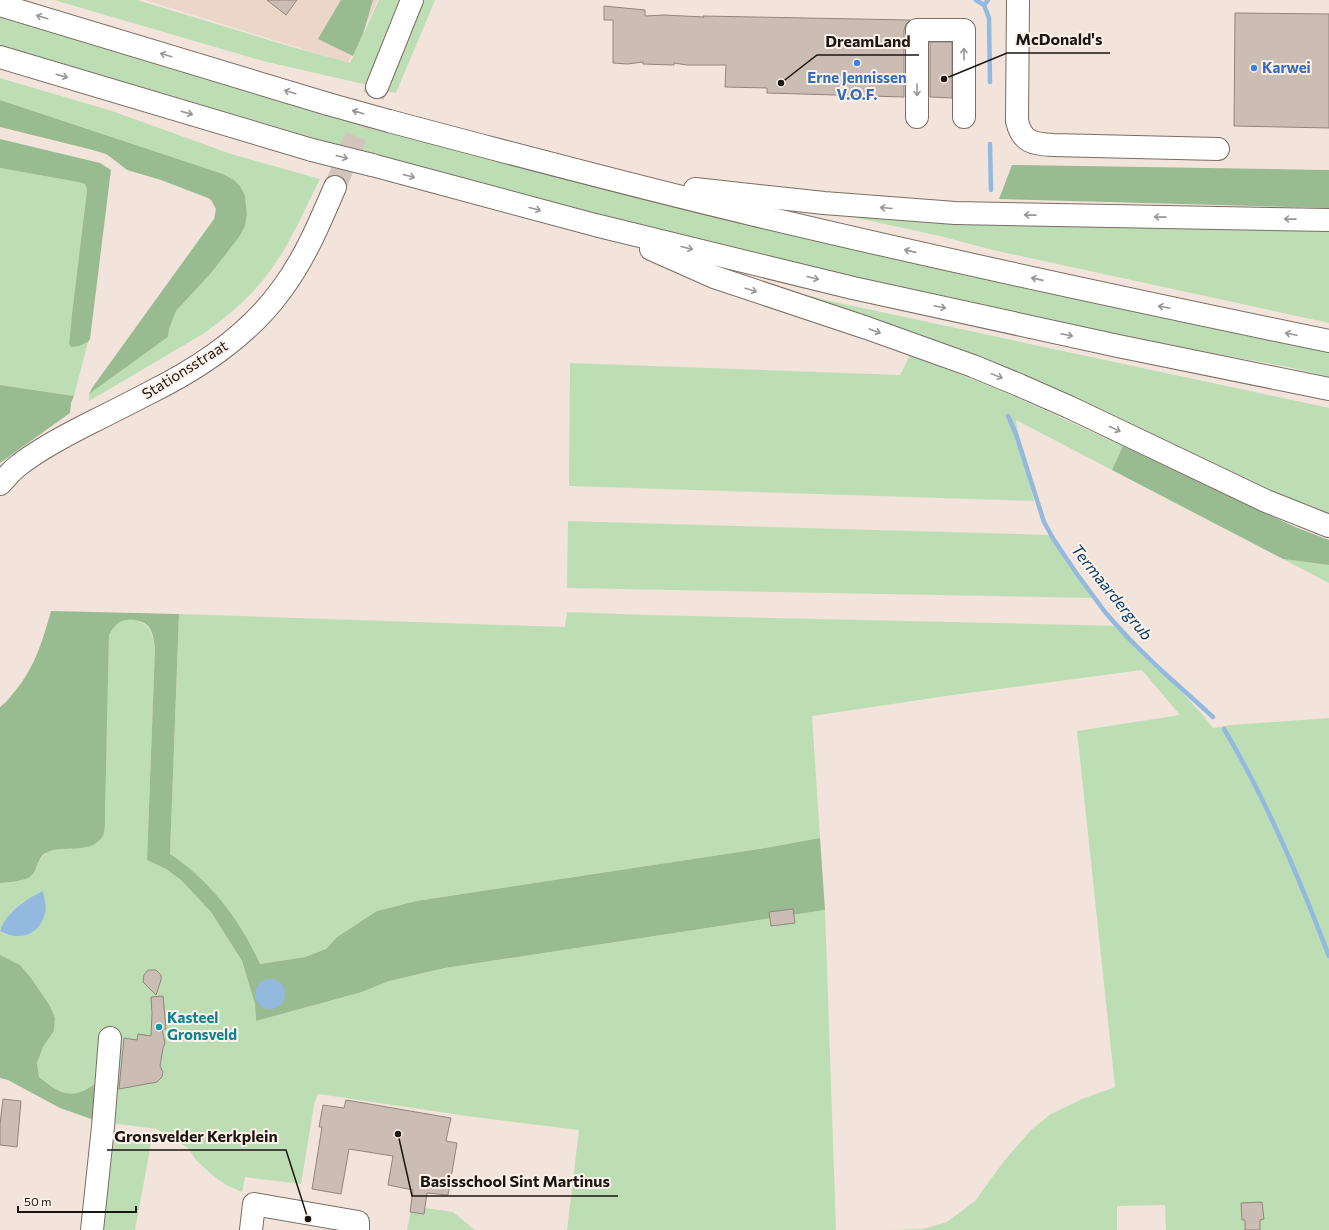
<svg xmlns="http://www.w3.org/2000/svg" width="1329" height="1230" font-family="Commissioner,sans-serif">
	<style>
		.built { fill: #ebd6c7 }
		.green { fill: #bddeb5 }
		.forest { fill: #99bb91 }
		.water { fill: #93b9df }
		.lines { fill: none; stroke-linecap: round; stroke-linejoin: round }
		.stream { stroke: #93b9df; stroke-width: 4.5 }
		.building { fill: #cbbdb3; stroke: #91857b }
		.minor-tunnel { stroke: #d2c5bc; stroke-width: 22; stroke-dasharray: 22 11; stroke-linecap: butt }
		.minor-casing { stroke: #796d64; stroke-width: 24 }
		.highway-casing { stroke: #796d64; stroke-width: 24 }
		.minor { stroke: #fff; stroke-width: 22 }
		.highway { stroke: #fff; stroke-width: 22 }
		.highway-bridge-casing { stroke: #796d64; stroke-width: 24; stroke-linecap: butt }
		.highway-bridge { stroke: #fff; stroke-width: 22 }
		.oneway { stroke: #989694 }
		.shop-dot { fill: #3f7fe0; stroke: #fdf2ea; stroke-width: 1.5 }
		.culture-dot { fill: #0f9aa8; stroke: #fdf2ea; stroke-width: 1.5 }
		.labels { text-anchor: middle; stroke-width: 4; stroke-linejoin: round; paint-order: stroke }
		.shop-label { font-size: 15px; font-weight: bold; fill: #366cbe; stroke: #fdf2ea; text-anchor: start }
		.street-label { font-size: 15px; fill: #1b1612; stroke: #fdf2ea }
		.culture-label { font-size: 15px; font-weight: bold; fill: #0d838f; stroke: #fdf2ea; text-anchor: start }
		.water-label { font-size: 16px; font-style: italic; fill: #003c6b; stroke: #fdf2ea }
		.leader { fill: none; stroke: #1b1612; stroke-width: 1.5 }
		.callout-dot { fill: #1b1612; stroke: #fdf2ea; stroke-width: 1.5 }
		.callout-label { font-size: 16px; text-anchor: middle; font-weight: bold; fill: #1b1612; stroke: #fdf2ea; stroke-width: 4; stroke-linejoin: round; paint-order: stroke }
	</style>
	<rect width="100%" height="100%" fill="#f2e4da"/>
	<polygon class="built" points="145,0 378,0 348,63"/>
	<g class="green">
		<polygon points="54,0 137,0 292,47 350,63 379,0 403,0 368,85 263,61"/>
		<polygon points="420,0 435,0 396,93 383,90"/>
		<polygon points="0,17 363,122 655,202 810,238 1329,352 1329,377 1288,367 1128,338 822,270 693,239 366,153 222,111 0,45"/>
		<path d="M0,78L112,111L231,154L320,179C304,211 289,247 266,276C249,299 226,317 203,334L89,401V394L168,337L169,329L176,311L211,273L245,226L247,215L245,196L234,180L223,174L0,100Z"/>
		<polygon points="0,168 78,182 85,184 87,190 72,314 69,344 79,346 88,342 74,396 0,385"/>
		<polygon points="820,210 1329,223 1329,323 993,250 940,236"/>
		<polygon points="771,286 830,301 1329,408 1329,520"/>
		<polygon points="910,355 1000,390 1123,446 1112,470 1016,420 1019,439 1034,501 569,486 570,363 900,375"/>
		<path d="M568,521L1050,535C1062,558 1077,579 1094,598L567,588Z"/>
		<polygon points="1283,559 1329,565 1329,583"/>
		<path d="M567,612L647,615L1121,626L1202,714L1213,728L1231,725L1329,718V1230H1166L1165,1205L1117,1206V1230H890L923,1229L947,1222L975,1201L1004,1161L1031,1130L1051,1114L1082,1099L1115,1087L1077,731L1180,715L1142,670L953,695L812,716L820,838L765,848L416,901L377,911L337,937L326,949L305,957L260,964C241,921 210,880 170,854L179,614L565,627Z"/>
		<path d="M128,619C149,623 151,627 155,648L147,860L166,869L181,880L211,912L242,961L255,1004L256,1021L362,992L389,981L445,968L825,910L836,1230H567L579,1130L467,1116L319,1094L317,1096L314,1105L301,1184L245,1177L242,1192L226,1185L211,1174L196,1160L188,1148L157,1129L110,1123L100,1080C75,1100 63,1097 39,1077L37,1063L43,1047L54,1031L55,1018L50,1006L31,978L20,965L0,955V931L6,935L25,900L11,912L0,930V883L21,881L33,874L39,860L47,852L61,848H84L104,833L105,817L109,635L117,623Z"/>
		<polygon points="109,1136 141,1136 152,1138 135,1230 98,1230"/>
		<polygon points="412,1206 453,1212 475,1230 407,1230"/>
	</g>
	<g class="forest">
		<polygon points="341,0 373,0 363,34 353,56 318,39"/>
		<polygon points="0,100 223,174 234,180 240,186 245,196 247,215 245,226 239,237 211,273 176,311 169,329 168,337 89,394 92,388 214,219 216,209 211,200 208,198 161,180 127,170 113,159 106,154 89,149 0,127"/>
		<polygon points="0,139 100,163 111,170 90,339 88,342 79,346 71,347 69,344 72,314 87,190 85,184 78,182 0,168"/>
		<polygon points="1012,165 1329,170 1329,208 999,199"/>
		<polygon points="0,385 74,396 71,403 70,413 0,463"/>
		<polygon points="1123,446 1295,527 1329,540 1329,565 1283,559 1112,470"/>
		<path d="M51,611L179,614L170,854C210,880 241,921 260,964L305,957L326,949L337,937L377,911L416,901L765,848L820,838L825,910L445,968L389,981L362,992L256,1021L255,1004L242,961L211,912L181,880L166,869L147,860L155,648C154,641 153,632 148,626C141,619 123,617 116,625C113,628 111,632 109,635L105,817C105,822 105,829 104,833C95,856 65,844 48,852C37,856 38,868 33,874C26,882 10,882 0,883V707C4,704 8,700 11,696C34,670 42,643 51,611Z"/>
		<path d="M0,955L20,965L31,978L50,1006L55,1018L54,1031L43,1047L37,1063L39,1077C63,1097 75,1100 100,1080L97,1121L60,1108L8,1080L0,1078Z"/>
	</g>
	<g class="water">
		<path d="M43,891C44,898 47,906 45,913C40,935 19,942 0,931C7,911 25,900 43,891Z"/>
		<circle cx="270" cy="994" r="15"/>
	</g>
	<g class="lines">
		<g class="stream">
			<polyline points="976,0 984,5"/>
			<polyline points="988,0 984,5 989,18 990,82"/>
			<polyline points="990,144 991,190"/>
			<polyline points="1008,416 1016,434 1044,522 1054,540 1077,574 1105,612 1128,638 1160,669 1213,717"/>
			<path d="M1224,729C1267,801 1299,878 1329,956"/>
		</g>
	</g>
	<g class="building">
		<polygon points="267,0 297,0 286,15"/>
		<polygon points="604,6 645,10 645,16 664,15 704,17 703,16 910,20 906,24 904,30 904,97 767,93 767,88 725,87 726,65 687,65 674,63 674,65 643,64 643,62 628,64 613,63 613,20 604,20"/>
		<polygon points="1235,13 1329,14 1329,128 1234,126"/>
		<polygon points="930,42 952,42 952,98 930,97"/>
		<polygon points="793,909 795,923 771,926 769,912"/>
		<polygon points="149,970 156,970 161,975 161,980 156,995 143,982 144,975 147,971"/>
		<polygon points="163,996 166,1029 162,1029 165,1043 163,1048 160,1066 163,1072 162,1077 157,1082 119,1089 124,1038 137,1040 138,1034 151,1036 152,1013 151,997"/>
		<polygon points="3,1099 21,1101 17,1147 0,1145 0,1124"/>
		<polygon points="346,1100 451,1118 446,1141 457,1143 448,1195 427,1193 424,1214 410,1212 413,1190 388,1185 393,1156 349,1149 341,1194 312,1189 322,1127 319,1127 323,1105 344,1108"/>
		<polygon points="1262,1202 1264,1219 1260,1220 1260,1230 1245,1230 1245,1220 1242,1220 1241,1203"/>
	</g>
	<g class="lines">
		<polyline class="minor-tunnel" points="335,187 377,87"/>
		<defs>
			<g id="minor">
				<path d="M1018,0L1017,121C1022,143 1034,144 1053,145L1218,149"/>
				<polyline points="377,87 412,0"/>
				<polyline points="917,117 917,30 964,30 964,117"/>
				<path d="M0,484C6,478 12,470 19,465C41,448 66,435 90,423C110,413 130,403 149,393C200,368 249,335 282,289C305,258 320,222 335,187"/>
				<polyline points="92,1230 103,1127 110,1038"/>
				<polyline points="251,1230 254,1204 358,1222 358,1230"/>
			</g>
			<g id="highway">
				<polyline points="0,5 328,104"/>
				<polyline points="0,57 312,150"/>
				<path d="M389,121C509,153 629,185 751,214C943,260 1136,301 1329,341"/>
				<polyline points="372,165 595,225 853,288 1118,346 1329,389"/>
				<polyline points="695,189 824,203 955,213 1329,220"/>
				<polyline points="651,249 714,277 867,328 973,366 1019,385 1069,407 1266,501 1329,526"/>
			</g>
		</defs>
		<use href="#minor" class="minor-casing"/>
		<use href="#highway" class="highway-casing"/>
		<use href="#minor" class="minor"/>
		<use href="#highway" class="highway"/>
		<defs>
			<g id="highway-bridge">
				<polyline points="328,104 389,121"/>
				<polyline points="312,150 372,165"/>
			</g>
		</defs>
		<use href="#highway-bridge" class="highway-bridge-casing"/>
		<use href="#highway-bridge" class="highway-bridge"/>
	</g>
	<defs><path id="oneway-shaft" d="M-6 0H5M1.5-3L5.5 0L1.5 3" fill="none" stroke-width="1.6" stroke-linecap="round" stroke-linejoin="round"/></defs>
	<g class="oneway">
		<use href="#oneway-shaft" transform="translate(42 17) rotate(-163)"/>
		<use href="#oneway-shaft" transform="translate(964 54) rotate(-91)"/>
		<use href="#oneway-shaft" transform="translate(166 55) rotate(-163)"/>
		<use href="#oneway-shaft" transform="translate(62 76) rotate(16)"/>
		<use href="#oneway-shaft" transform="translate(917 90) rotate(90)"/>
		<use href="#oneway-shaft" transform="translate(290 92) rotate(-163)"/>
		<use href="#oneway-shaft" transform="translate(358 112) rotate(-164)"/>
		<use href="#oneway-shaft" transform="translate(187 113) rotate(16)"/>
		<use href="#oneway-shaft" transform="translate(342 157) rotate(15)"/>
		<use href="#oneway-shaft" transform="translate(409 176) rotate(15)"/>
		<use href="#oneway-shaft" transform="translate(886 208) rotate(-175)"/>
		<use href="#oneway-shaft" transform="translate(535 209) rotate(15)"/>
		<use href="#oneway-shaft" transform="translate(1030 215) rotate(-179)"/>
		<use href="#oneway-shaft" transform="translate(1160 217) rotate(-179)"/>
		<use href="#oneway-shaft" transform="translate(1290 219) rotate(-179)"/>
		<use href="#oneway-shaft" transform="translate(687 248) rotate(14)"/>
		<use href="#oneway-shaft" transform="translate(910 251) rotate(-167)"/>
		<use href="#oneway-shaft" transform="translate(813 278) rotate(14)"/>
		<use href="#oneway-shaft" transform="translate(1037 279) rotate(-167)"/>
		<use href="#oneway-shaft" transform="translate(751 290) rotate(18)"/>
		<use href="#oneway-shaft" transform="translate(940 307) rotate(12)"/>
		<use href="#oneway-shaft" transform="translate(1164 307) rotate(-168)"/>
		<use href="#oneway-shaft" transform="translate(875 331) rotate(20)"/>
		<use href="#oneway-shaft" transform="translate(1291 334) rotate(-168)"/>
		<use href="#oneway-shaft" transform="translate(1067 335) rotate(12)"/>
		<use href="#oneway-shaft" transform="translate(997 376) rotate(22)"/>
		<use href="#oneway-shaft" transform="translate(1115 429) rotate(25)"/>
	</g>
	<g class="shop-dot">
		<circle cx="857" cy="63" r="4"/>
		<circle cx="1254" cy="68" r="4"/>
	</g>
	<circle class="culture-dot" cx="159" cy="1027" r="4"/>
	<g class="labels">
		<g class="shop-label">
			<text x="1262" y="73">Karwei</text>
			<text x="857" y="83" text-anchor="middle">Erne Jennissen<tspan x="857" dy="17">V.O.F.</tspan></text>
		</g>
		<g class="street-label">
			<text transform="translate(185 370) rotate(-32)" y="5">Stationsstraat</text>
		</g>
		<g class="culture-label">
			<text x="167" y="1023">Kasteel<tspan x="167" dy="17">Gronsveld</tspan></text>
		</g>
		<g class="water-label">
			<text transform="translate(1112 592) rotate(51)" y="6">Termaardergrub</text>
		</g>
	</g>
	<path class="leader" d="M944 79L1007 53H1110M781 83L817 55H919M308 1219L286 1150H107M398 1134L412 1196H618"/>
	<g class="callout-dot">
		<circle cx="944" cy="79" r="4"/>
		<circle cx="781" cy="83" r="4"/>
		<circle cx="308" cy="1219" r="4"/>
		<circle cx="398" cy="1134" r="4"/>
	</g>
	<g class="callout-label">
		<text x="1059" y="45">McDonald's</text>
		<text x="868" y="47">DreamLand</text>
		<text x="196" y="1142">Gronsvelder Kerkplein</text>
		<text x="515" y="1187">Basisschool Sint Martinus</text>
	</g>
	<path d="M18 1206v6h118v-6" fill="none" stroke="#1b1612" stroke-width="2"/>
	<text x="24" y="1206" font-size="12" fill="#1b1612" stroke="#fdf2ea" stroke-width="3" paint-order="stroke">50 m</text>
</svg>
